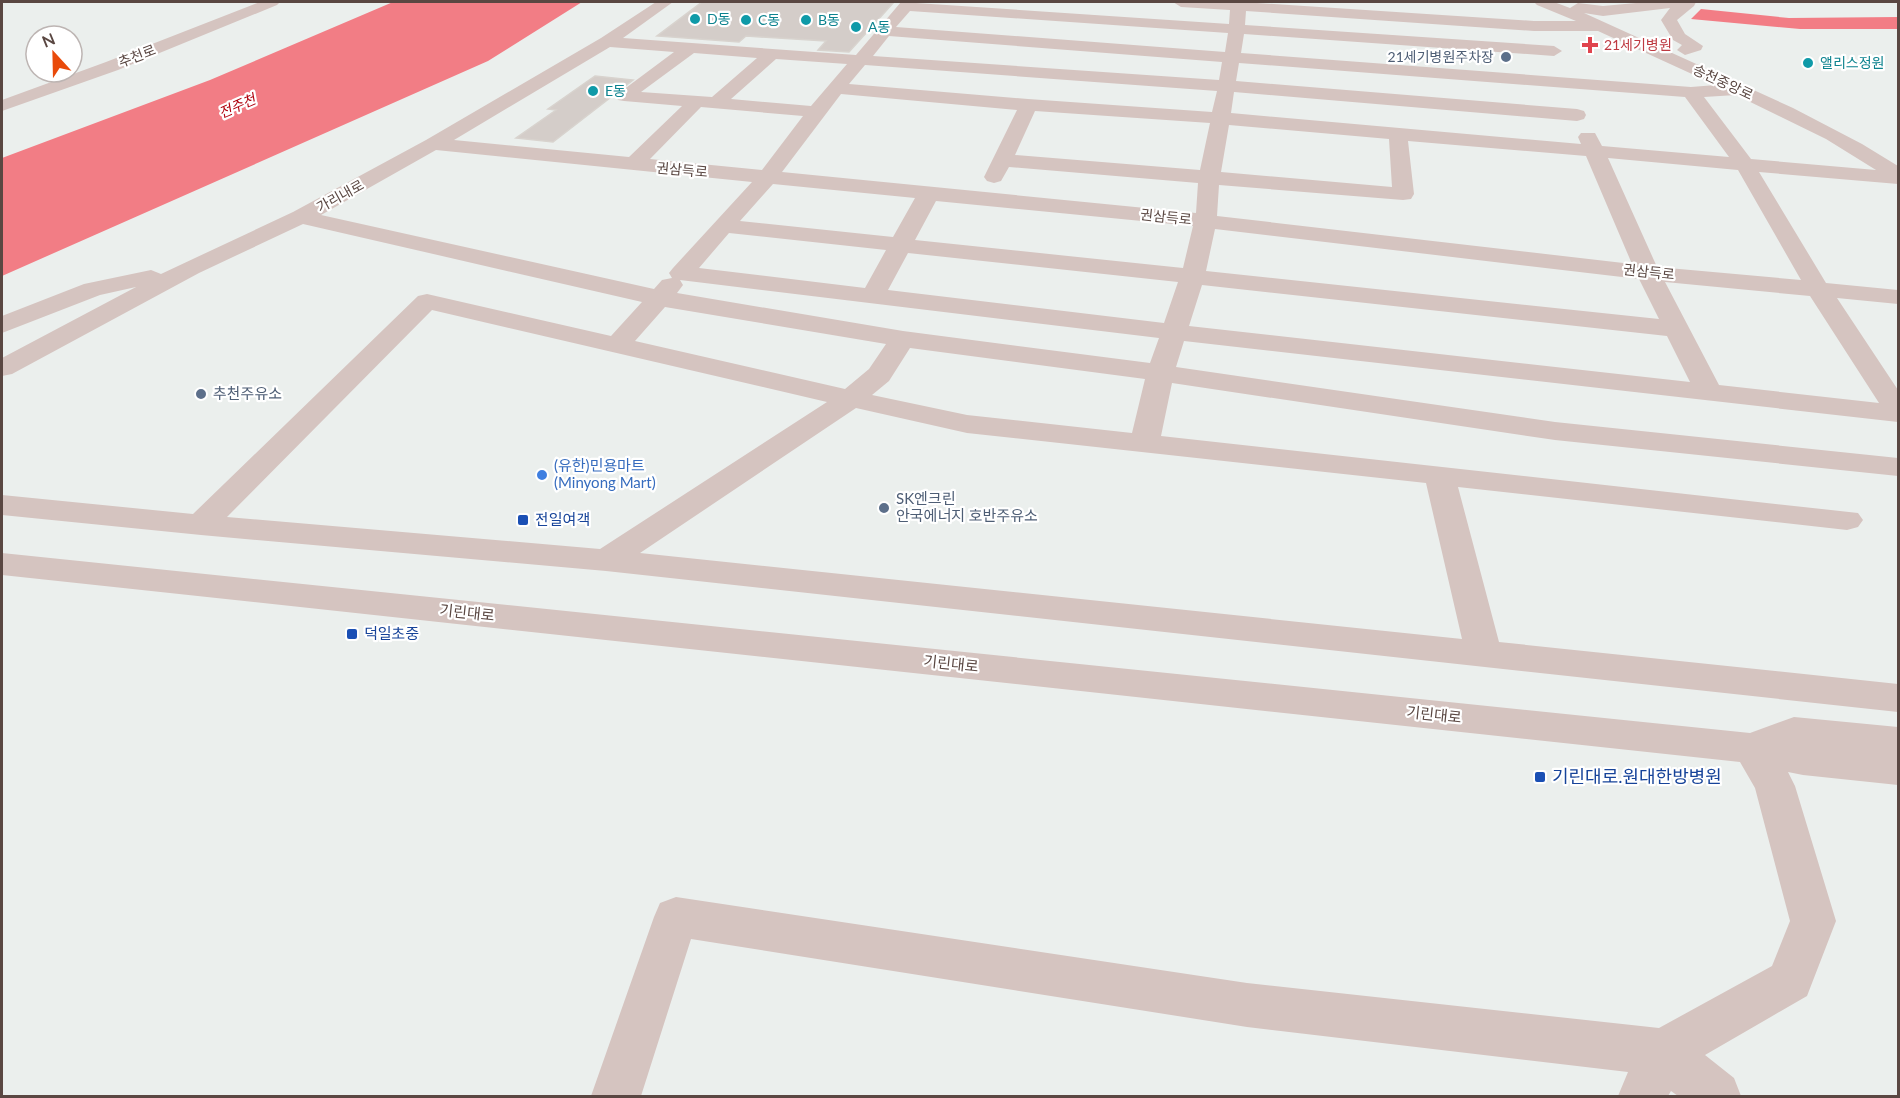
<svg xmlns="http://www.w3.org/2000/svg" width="1900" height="1098" font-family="Lato,'Noto Sans KR',sans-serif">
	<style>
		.water { fill: #f27d85 }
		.building { fill: #d4cdc9; stroke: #d8d3ce; stroke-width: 1.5 }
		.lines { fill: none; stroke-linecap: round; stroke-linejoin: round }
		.minor { fill: #d5c4c0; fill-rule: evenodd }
		.culture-dot { fill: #0f9aa8; stroke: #fff; stroke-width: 2 }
		.health-dot { fill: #e0444e; stroke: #fff; stroke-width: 2 }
		.service-dot { fill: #5c6f8a; stroke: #fff; stroke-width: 2 }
		.shop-dot { fill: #3f7fe0; stroke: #fff; stroke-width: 2 }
		.transit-dot { fill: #1a4fb4; stroke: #fff; stroke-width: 2 }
		.labels { text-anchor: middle; stroke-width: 4.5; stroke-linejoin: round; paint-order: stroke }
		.far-culture-label { font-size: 14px; fill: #0d838f; stroke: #fff; text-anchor: start }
		.far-health-label { font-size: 14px; fill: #be3a42; stroke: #fff; text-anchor: start }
		.far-street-label { font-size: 14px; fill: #5a4742; stroke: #fff }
		.far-service-label { font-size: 14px; fill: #4e5e75; stroke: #fff; text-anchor: end }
		.far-water-label { font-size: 14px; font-style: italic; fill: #ae010d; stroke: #fff }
		.service-label { font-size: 15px; fill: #4e5e75; stroke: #fff; text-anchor: start }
		.shop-label { font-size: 15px; fill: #366cbe; stroke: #fff; text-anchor: start }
		.transit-label { font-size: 15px; fill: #164399; stroke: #fff; text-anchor: start }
		.street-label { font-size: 15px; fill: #5a4742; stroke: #fff }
		.near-transit-label { font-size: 18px; fill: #164399; stroke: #fff; text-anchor: start }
	</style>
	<rect width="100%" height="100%" fill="#ebefed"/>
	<g class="water">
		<polygon points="393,2 582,2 488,61 2,276 2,158 210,80"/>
		<polygon points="1701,9 1789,18 1898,17 1898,29 1800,29 1691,19"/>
	</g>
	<g class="building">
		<polygon points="702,2 894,2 849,52 818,50 826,41 746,36 739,42 657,36"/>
		<polygon points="595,76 633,80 553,142 516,138 556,110 548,109"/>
	</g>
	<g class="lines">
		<g class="minor">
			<polygon points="260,2 280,2 277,5 118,70 2,111 2,100 106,62"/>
			<path d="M656,2H673L623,38L856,55L901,2L1229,24L1230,10L1181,7L1173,2H1242L1534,21H1576L1537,5L1534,2H1554L1570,8L1578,3L1603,6L1647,2H1696L1694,6L1677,20L1685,34L1703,46L1701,50L1685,55L1677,50L1682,45L1673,40L1661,20L1670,8L1603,16L1584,13L1793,108L1862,144L1898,166V184L1759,172L1826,283L1898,290V304L1837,298L1898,390V422L1184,341L1176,367L1555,422L1898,458V476L1555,440L1172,383L1161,436L1858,513L1863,520L1858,527L1847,530L1458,487L1499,642L1898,684V712L606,571L201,535L2,515V495L193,514L418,296L427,294L611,336L642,302L303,224L199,273L12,374L2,376V358L136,287L100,295L2,333V316L84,284L151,270L161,274L293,212L426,140L601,38ZM910,11L1228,33L1225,52L896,27ZM1246,11L1534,31H1598L1716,85L1691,87L1241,53L1244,34L1554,56L1562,51L1554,46L1245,25ZM889,36L1222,62L1219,80L873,56ZM610,47L674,52L615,96L618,100L624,101L682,106L629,157L454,140ZM694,53L757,58L712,97L641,92ZM776,59L847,64L811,106L731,99ZM1239,63L1685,97L1729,157L1602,146L1595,133H1581L1578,137L1581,144L1231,113L1234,92L1577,121L1584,119L1586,115L1584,111L1577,109L1236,81ZM865,65L1217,91L1212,112L1028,99L849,84ZM841,94L1017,110L984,177L987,181L994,183L1001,181L1009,167L1198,183L1196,213L782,172ZM1736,95L1826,139L1876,170L1751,159L1704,97ZM701,107L803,116L762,170L650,159ZM1035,111L1210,123L1200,170L1015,155ZM1229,125L1389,139L1392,187L1221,172ZM1408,141L1586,156L1632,264L1217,216L1219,185L1403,200L1411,199L1414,194ZM436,150L752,182L673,268L669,273L672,278L662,280L654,289L321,215ZM1608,158L1738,170L1801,280L1657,267ZM773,184L915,198L893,237L740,221ZM936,201L1193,226L1183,268L915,240ZM1215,229L1639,279L1659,319L1206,271ZM729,233L886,250L865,288L699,268ZM908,253L1178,282L1164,323L888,290ZM680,280L1159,338L1150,363L903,331L677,293L683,285ZM1665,282L1810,296L1879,403L1719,385ZM1202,285L1667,336L1690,382L1189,326ZM665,307L886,344L869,369L845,389L635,341ZM432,310L827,402L600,549L227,517ZM910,348L1145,379L1132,433L967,415L872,395L889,381ZM856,408L967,433L1426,483L1462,639L640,553Z"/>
			<polygon points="2,553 1750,733 1794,717 1898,727 1898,785 1803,775 1788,772 1795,786 1836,921 1807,996 1705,1055 1734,1078 1741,1096 1678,1096 1671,1091 1668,1096 1618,1096 1628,1072 1247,1027 691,939 641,1096 591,1096 654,917 660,903 676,897 1247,983 1659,1028 1772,966 1790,921 1755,788 1740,762 2,575"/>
		</g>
	</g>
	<g class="culture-dot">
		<circle cx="695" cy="19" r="6"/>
		<circle cx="746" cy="20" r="6"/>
		<circle cx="806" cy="20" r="6"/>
		<circle cx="856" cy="27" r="6"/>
		<circle cx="1808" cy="63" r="6"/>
		<circle cx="593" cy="91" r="6"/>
	</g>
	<path class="health-dot" d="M1587 36h6v6h6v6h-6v6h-6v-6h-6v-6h6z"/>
	<g class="service-dot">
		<circle cx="1506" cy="57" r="6"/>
		<circle cx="201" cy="394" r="6"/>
		<circle cx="884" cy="508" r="6"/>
	</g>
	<circle class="shop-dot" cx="542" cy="475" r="6"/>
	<g class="transit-dot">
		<rect x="517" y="514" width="12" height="12" rx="3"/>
		<rect x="346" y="628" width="12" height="12" rx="3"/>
		<rect x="1534" y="771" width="12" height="12" rx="3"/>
	</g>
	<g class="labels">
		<g class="far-culture-label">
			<text x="707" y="24">D동</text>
			<text x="758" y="25">C동</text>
			<text x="818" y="25">B동</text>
			<text x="868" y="32">A동</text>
			<text x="1820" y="68">앨리스정원</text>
			<text x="605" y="96">E동</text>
		</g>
		<g class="far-health-label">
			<text x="1604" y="50">21세기병원</text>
		</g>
		<g class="far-street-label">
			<text transform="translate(137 56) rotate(-21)" y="5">추천로</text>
			<text transform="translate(1723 82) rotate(25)" y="5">송천중앙로</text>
			<text transform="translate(682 170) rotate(5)" y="5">권삼득로</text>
			<text transform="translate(340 196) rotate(-29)" y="5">가리내로</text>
			<text transform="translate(1166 217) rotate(6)" y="5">권삼득로</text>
			<text transform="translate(1649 272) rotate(6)" y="5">권삼득로</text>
		</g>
		<g class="far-service-label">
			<text x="1494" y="62">21세기병원주차장</text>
		</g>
		<g class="far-water-label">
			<text transform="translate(237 106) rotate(-24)" y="5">전주천</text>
		</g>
		<g class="service-label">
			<text x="213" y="399">추천주유소</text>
			<text x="896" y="504">SK엔크린<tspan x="896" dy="17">안국에너지 호반주유소</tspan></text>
		</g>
		<g class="shop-label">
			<text x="554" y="471">(유한)민용마트<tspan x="554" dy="17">(Minyong Mart)</tspan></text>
		</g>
		<g class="transit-label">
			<text x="535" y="525">전일여객</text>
			<text x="364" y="639">덕일초중</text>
		</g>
		<g class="street-label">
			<text transform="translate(467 613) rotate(6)" y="5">기린대로</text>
			<text transform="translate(951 664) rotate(6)" y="5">기린대로</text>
			<text transform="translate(1434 715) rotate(6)" y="5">기린대로</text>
		</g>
		<g class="near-transit-label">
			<text x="1552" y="783">기린대로.원대한방병원</text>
		</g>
	</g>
	<rect width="1900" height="1098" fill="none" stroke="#5a4742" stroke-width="6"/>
	<g transform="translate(54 54) rotate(338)"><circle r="28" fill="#ffffff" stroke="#bdb5b3" stroke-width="1.5"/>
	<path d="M0-4.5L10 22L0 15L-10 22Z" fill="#e94a0a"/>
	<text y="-9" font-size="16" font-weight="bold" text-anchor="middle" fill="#5a4742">N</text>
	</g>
</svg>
